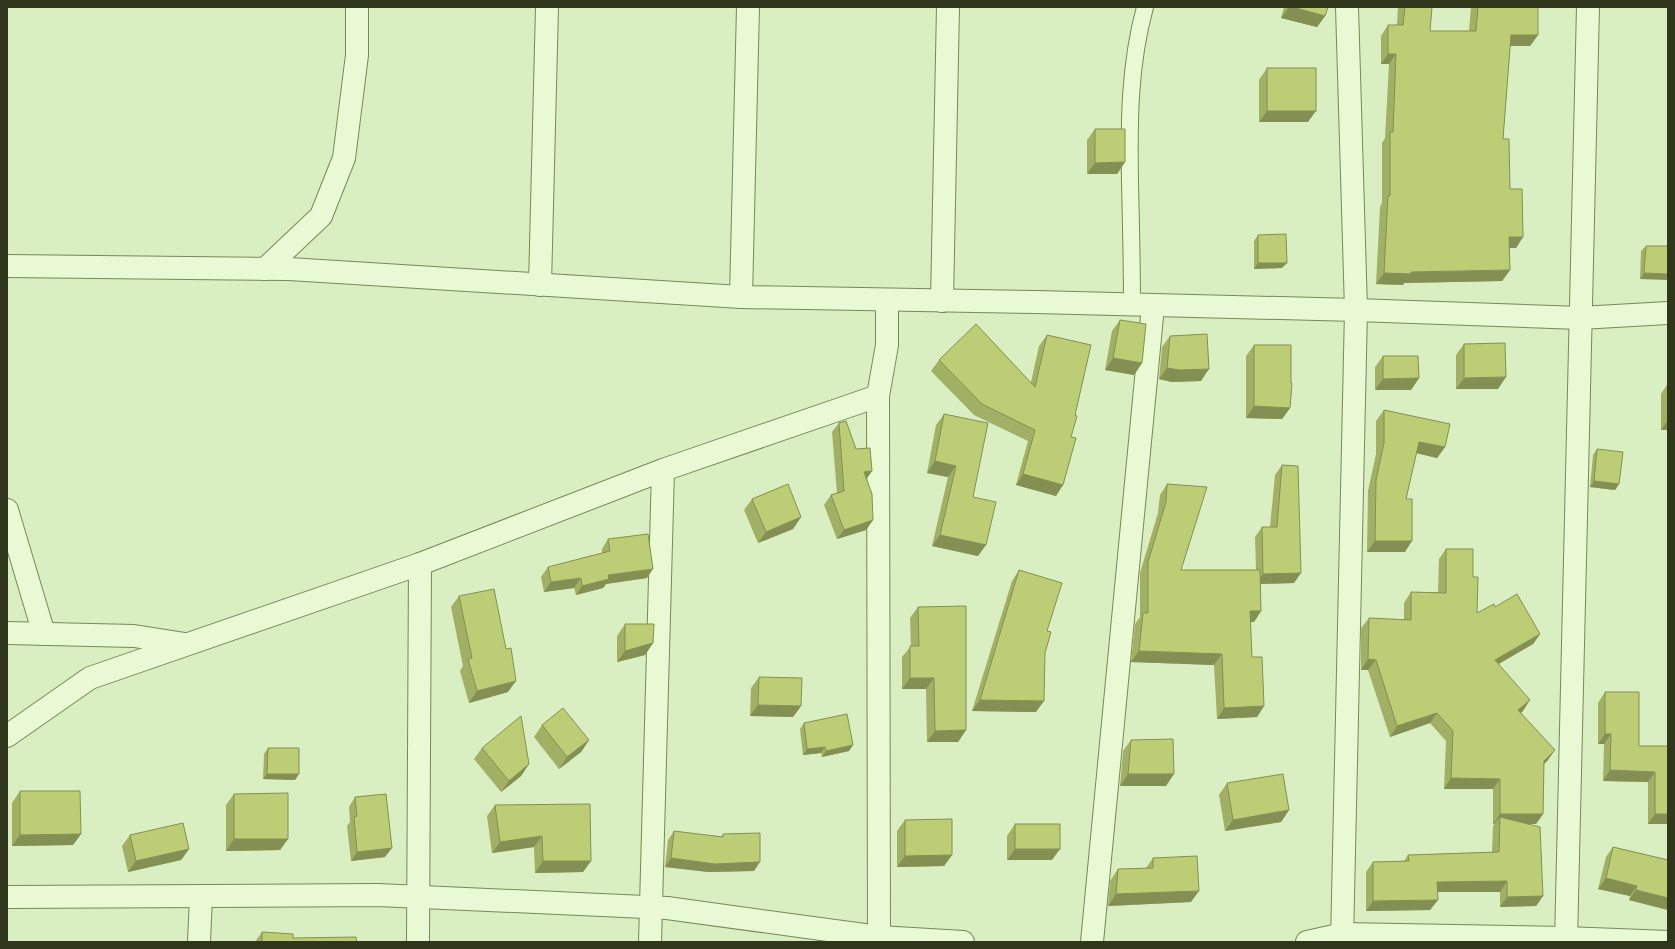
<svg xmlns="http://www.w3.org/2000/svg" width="1675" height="949" font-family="'Zilla Slab',serif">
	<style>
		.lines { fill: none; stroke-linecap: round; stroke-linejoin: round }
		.lane-casing { stroke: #798858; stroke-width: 18 }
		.street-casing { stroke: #798858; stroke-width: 24 }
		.lane { stroke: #e8f9d4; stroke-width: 16 }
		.street { stroke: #e8f9d4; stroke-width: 22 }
		.wall { fill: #a2b065 }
		.shaded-wall { fill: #849053 }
		.building { fill: #bccd76; stroke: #849053 }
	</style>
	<rect width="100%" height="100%" fill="#d9eec1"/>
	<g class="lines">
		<defs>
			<path id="lane" d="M1132,305C1132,264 1131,223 1130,183C1129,122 1129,66 1145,7"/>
			<g id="street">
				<polyline points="7,266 289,269 741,297 1036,302 1356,310 1580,318 1668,313"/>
				<polyline points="265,269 321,216 344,158 357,55 357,7"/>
				<polyline points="540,285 547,7"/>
				<polyline points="741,297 748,7"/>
				<polyline points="942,301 948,7"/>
				<polyline points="7,510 44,634"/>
				<polyline points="7,633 134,636 185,644"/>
				<polyline points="7,736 90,678 420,564 663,470 878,396"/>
				<polyline points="7,897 378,895 667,908 879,937 963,942"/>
				<polyline points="199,942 201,896"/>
				<polyline points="418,942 420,564"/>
				<polyline points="650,942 663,470"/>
				<polyline points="879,942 878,396 887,345 887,300"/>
				<polyline points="1092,942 1153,306"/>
				<polyline points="1307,942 1343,934 1566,938 1668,942"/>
				<polyline points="1342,942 1356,310 1347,7"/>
				<polyline points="1566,942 1588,7"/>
			</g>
		</defs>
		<use href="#lane" class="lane-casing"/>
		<use href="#street" class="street-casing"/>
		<use href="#lane" class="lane"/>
		<use href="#street" class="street"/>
	</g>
	<g class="wall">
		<polygon points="1284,7 1328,7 1325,16 1317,27 1281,18"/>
		<polygon points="1398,7 1432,7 1430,31 1469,31 1471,7 1538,7 1538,35 1530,46 1510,46 1503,139 1510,189 1523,237 1516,248 1509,248 1510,270 1502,281 1404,283 1403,285 1376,284 1380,207 1382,203 1382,143 1385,138 1389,64 1381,64 1381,36 1388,25 1397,25"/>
		<polygon points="1267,68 1308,122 1259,122 1259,80"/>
		<polygon points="1095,129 1125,162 1117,174 1087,174 1087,140"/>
		<polygon points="1258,235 1282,268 1254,269 1254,241"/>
		<polygon points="1646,246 1668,246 1640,279 1641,251"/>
		<polygon points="1120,320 1142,363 1134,375 1105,370 1112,331"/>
		<polygon points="1047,335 1071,437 1056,496 1016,485 1028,441 974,415 931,371 939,360 1031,382 1039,346"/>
		<polygon points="1170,336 1201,381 1172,382 1159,379 1162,347"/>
		<polygon points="1464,344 1498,389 1456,389 1456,355"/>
		<polygon points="1254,345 1290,408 1282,419 1246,418 1246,356"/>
		<polygon points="1383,356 1419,378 1411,390 1375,390 1375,367"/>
		<polygon points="1668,383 1668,430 1661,430 1661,394"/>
		<polygon points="1384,410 1445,447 1437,458 1416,453 1406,499 1405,552 1367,552 1368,491 1376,454 1376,421"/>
		<polygon points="944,414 973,497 978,556 932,546 948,477 927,473 936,425"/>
		<polygon points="839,423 856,449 872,471 867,478 873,520 866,530 837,539 824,505 831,495 837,493 832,432"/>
		<polygon points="1597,449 1619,484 1615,490 1590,487 1593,455"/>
		<polygon points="1282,465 1294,583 1260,584 1261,611 1254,622 1250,622 1252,657 1264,706 1257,717 1217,719 1214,665 1131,662 1135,624 1140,617 1140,573 1158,513 1160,495 1167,484 1181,570 1256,570 1255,537 1262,527 1270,527 1275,475"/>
		<polygon points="752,499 801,517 793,529 758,543 744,510"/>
		<polygon points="608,539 647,578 606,584 603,588 576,595 574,588 544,592 541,577 548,567 602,553 602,549"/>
		<polygon points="1446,549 1473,577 1477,613 1495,607 1540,634 1533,644 1499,664 1523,711 1521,713 1548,760 1544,764 1543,814 1536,824 1529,824 1543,896 1536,906 1500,907 1500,892 1437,892 1438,900 1430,910 1366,911 1366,872 1373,862 1404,861 1408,855 1492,852 1493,827 1494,824 1493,824 1493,789 1444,789 1446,741 1430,723 1390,737 1368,670 1361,670 1361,628 1369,618 1404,620 1404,603 1411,592 1438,592 1439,559"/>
		<polygon points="1019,570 1047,631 1045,653 1036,712 972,711 1012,581"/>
		<polygon points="459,596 508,692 469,703 460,671 463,666 451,607"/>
		<polygon points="918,607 966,730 958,742 927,742 926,689 902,689 902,657 911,646 910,618"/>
		<polygon points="625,624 653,643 645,655 617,662 617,636"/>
		<polygon points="759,677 801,706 793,717 750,716 751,688"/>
		<polygon points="1605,692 1639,746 1668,746 1668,824 1648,824 1648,782 1603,781 1604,744 1598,744 1598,703"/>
		<polygon points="804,723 853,745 849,751 822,757 821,753 803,755 800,729"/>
		<polygon points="542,725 589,740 581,752 559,769 534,737"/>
		<polygon points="1131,740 1166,786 1120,786 1123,751"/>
		<polygon points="268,748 299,774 295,780 263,779 264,754"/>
		<polygon points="482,748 529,764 521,776 501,792 474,759"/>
		<polygon points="1227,783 1289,810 1281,822 1225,831 1219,795"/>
		<polygon points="20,791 81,834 73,845 12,846 12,803"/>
		<polygon points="234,794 288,839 280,850 226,851 226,805"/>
		<polygon points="355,797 385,857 351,861 347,826 350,822 349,807"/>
		<polygon points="495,805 591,861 583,872 535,873 534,847 492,853 487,816"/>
		<polygon points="905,820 952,855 944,866 897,867 897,831"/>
		<polygon points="1015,824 1052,860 1007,860 1007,836"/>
		<polygon points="674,831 721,837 723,834 754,871 709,872 665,867 668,840"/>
		<polygon points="130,835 189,849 181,860 128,872 122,846"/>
		<polygon points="1613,847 1668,860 1668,910 1629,900 1630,896 1598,889 1606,857"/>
		<polygon points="1153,858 1191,902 1108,906 1110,881 1118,869 1146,868"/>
		<polygon points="262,932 293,938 357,942 255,942"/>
	</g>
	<g class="shaded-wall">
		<polygon points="1289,7 1292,7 1325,16 1317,27 1281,18"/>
		<polygon points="1511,35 1538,35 1530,46 1503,46"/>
		<polygon points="1388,54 1396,54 1389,64 1381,64"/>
		<polygon points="1267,111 1316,111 1308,122 1259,122"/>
		<polygon points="1125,162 1117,174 1087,174 1095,163"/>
		<polygon points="1509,237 1523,237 1516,248 1502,248"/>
		<polygon points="1258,263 1287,263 1282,268 1254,269"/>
		<polygon points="1510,270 1502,281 1404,283 1403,285 1376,284 1384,273"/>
		<polygon points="1644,273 1668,274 1668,280 1640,279"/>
		<polygon points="1113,358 1142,363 1134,375 1105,370"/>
		<polygon points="1167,368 1209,369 1201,381 1172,382 1159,379"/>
		<polygon points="1506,377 1498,389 1456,389 1464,378"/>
		<polygon points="1419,378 1411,390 1375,390 1383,379"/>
		<polygon points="1254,406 1290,408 1282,419 1246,418"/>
		<polygon points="1668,420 1668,430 1661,430"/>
		<polygon points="1419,442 1445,447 1437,458 1412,452"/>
		<polygon points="935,461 956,466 948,477 927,473"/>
		<polygon points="872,471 865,481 864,472"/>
		<polygon points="1023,474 1063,485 1056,496 1016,485"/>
		<polygon points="1594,481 1619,484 1615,490 1590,487"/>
		<polygon points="801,517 793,529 758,543 766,532"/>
		<polygon points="873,520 866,530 837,539 844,530"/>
		<polygon points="940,535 986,545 978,556 932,546"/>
		<polygon points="1375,541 1412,541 1405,552 1367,552"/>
		<polygon points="653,569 647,578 606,584 603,588 576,595 582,586 608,575"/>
		<polygon points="1301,573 1294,583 1256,584 1263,574"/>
		<polygon points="581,578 574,588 544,592 551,582"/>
		<polygon points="1250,611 1261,611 1254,622 1242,622"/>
		<polygon points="1540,634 1533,644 1488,670 1495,660"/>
		<polygon points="653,643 645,655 617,662 625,651"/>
		<polygon points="1139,651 1222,654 1214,665 1131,662"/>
		<polygon points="1368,659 1376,660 1368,670 1361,670"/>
		<polygon points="910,678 934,678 926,689 902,689"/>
		<polygon points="516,681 508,692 469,703 477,691"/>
		<polygon points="980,700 1044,701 1036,712 972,711"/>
		<polygon points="1530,700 1523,711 1511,721 1518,710"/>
		<polygon points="758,705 801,706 793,717 750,716"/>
		<polygon points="1264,706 1257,717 1217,719 1224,708"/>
		<polygon points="1437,713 1430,723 1390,737 1397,726"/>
		<polygon points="966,730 958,742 927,742 935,731"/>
		<polygon points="1605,734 1611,734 1604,744 1598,744"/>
		<polygon points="589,740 581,752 559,769 567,757"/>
		<polygon points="853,745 849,751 822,757 826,751"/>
		<polygon points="825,747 821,753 803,755 807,749"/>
		<polygon points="1555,750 1548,760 1536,771 1544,761"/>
		<polygon points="529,764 521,776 501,792 509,781"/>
		<polygon points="1610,770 1655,772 1648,782 1603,781"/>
		<polygon points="267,774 299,774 295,780 263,779"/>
		<polygon points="1128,774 1174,774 1166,786 1120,786"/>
		<polygon points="1451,778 1500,779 1493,789 1444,789"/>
		<polygon points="1289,810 1281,822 1225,831 1233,820"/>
		<polygon points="1500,814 1543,814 1536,824 1499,824 1500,817 1494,824 1493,824"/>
		<polygon points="1655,814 1668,814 1668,824 1648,824"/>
		<polygon points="81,834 73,845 12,846 20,835"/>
		<polygon points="542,836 534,847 492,853 500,842"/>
		<polygon points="234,839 288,839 280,850 226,851"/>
		<polygon points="392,848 385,857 351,861 357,852"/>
		<polygon points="189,849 181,860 128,872 136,861"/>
		<polygon points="1015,849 1060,849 1052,860 1007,860"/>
		<polygon points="952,855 944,866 897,867 905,856"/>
		<polygon points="671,858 760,862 754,871 709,872 665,867"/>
		<polygon points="543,861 591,861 583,872 535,873"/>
		<polygon points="1606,878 1637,886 1630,896 1598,889"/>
		<polygon points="1507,881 1500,892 1430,892 1437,882"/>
		<polygon points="1636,890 1668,898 1668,910 1629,900"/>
		<polygon points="1199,891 1191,902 1108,906 1116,894"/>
		<polygon points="1543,896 1536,906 1500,907 1507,897"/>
		<polygon points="1438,900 1430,910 1366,911 1373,901"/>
	</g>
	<g class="building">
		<polygon points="1292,7 1328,7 1325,16"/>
		<polygon points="1405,7 1432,7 1430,31 1476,31 1478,7 1538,7 1538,35 1511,35 1503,139 1509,139 1510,189 1522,189 1523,237 1509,237 1510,270 1411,272 1411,274 1384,273 1388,196 1390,196 1390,132 1393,132 1396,54 1388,54 1388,25 1403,25"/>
		<rect x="1267" y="68" width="49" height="43"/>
		<polygon points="1095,129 1125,129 1125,162 1095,163"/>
		<polygon points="1286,234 1287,263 1258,263 1258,235"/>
		<polygon points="1646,246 1668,246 1668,274 1644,273"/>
		<polygon points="1120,320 1146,324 1142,363 1113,358"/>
		<polygon points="976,324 1035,387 1047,335 1091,345 1075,415 1077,416 1071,437 1076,438 1063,485 1023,474 1035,430 982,404 939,360"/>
		<polygon points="1207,334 1209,369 1180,370 1167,368 1170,336"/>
		<polygon points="1505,343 1506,377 1464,378 1464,344"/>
		<polygon points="1254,345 1291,345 1291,383 1292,383 1290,408 1254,406"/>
		<polygon points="1383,356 1418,356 1419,378 1383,379"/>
		<polygon points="1384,410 1450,424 1445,447 1419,442 1406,499 1412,499 1412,541 1375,541 1376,480 1384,443"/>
		<polygon points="944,414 988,423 973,497 996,502 986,545 940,535 956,466 935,461"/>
		<polygon points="846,421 856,449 870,448 872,471 864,472 872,494 873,520 844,530 831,495 844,491 839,423"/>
		<polygon points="1597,449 1623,452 1619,484 1594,481"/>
		<polygon points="1282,465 1298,466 1301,573 1263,574 1262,527 1277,527"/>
		<polygon points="788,484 801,517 766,532 752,499"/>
		<polygon points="1167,484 1207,487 1181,570 1260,570 1261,611 1250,611 1252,657 1262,657 1264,706 1224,708 1222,654 1139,651 1143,613 1148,613 1148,562 1166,502"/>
		<polygon points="648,534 653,569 608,575 609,579 582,586 581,578 551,582 548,567 610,551 608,539"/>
		<polygon points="1446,549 1473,549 1473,577 1478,577 1477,613 1494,604 1495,607 1517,594 1540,634 1495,660 1530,700 1518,710 1555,750 1544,761 1543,814 1500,814 1500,779 1451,778 1453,731 1437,713 1397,726 1376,660 1368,659 1369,618 1411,620 1411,592 1446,593"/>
		<polygon points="1019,570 1062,583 1047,631 1051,632 1045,653 1044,701 980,700"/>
		<polygon points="494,589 506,649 511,648 516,681 477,691 468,659 472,658 459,596"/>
		<polygon points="966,606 966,730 935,731 934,678 910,678 910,646 919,646 918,607"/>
		<polygon points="625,624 654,624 653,643 625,651"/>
		<polygon points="759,677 802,678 801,706 758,705"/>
		<polygon points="1605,692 1639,692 1639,746 1668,746 1668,814 1655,814 1655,772 1610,770 1611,734 1605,734"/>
		<polygon points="563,708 589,740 567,757 542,725"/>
		<polygon points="847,714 853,745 826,751 825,747 807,749 804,723"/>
		<polygon points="521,716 529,764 509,781 482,748"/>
		<polygon points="1173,739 1174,774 1128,774 1131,740"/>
		<polygon points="268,748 299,748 299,774 267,774"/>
		<polygon points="1283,774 1289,810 1233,820 1227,783"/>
		<polygon points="20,791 80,791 81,834 20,835"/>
		<polygon points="288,793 288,839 234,839 234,794"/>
		<polygon points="386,794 392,848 357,852 354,817 357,816 355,797"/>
		<polygon points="590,804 591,861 543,861 542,836 500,842 495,805"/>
		<polygon points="1500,817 1540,827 1543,896 1507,897 1507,881 1437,882 1438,900 1373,901 1373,862 1409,861 1408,855 1499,852"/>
		<polygon points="952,819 952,855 905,856 905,820"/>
		<polygon points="183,823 189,849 136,861 130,835"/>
		<rect x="1015" y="824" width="45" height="25"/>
		<polygon points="674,831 723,837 723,834 760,833 760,862 715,864 671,858"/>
		<polygon points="1613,847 1668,860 1668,898 1636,890 1637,886 1606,878"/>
		<polygon points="1197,856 1199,891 1116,894 1118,869 1153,868 1153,858"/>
		<polygon points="262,932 293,934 293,938 356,937 357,942 262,942"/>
	</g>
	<rect width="1675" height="949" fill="none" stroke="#31371d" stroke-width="16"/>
</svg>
